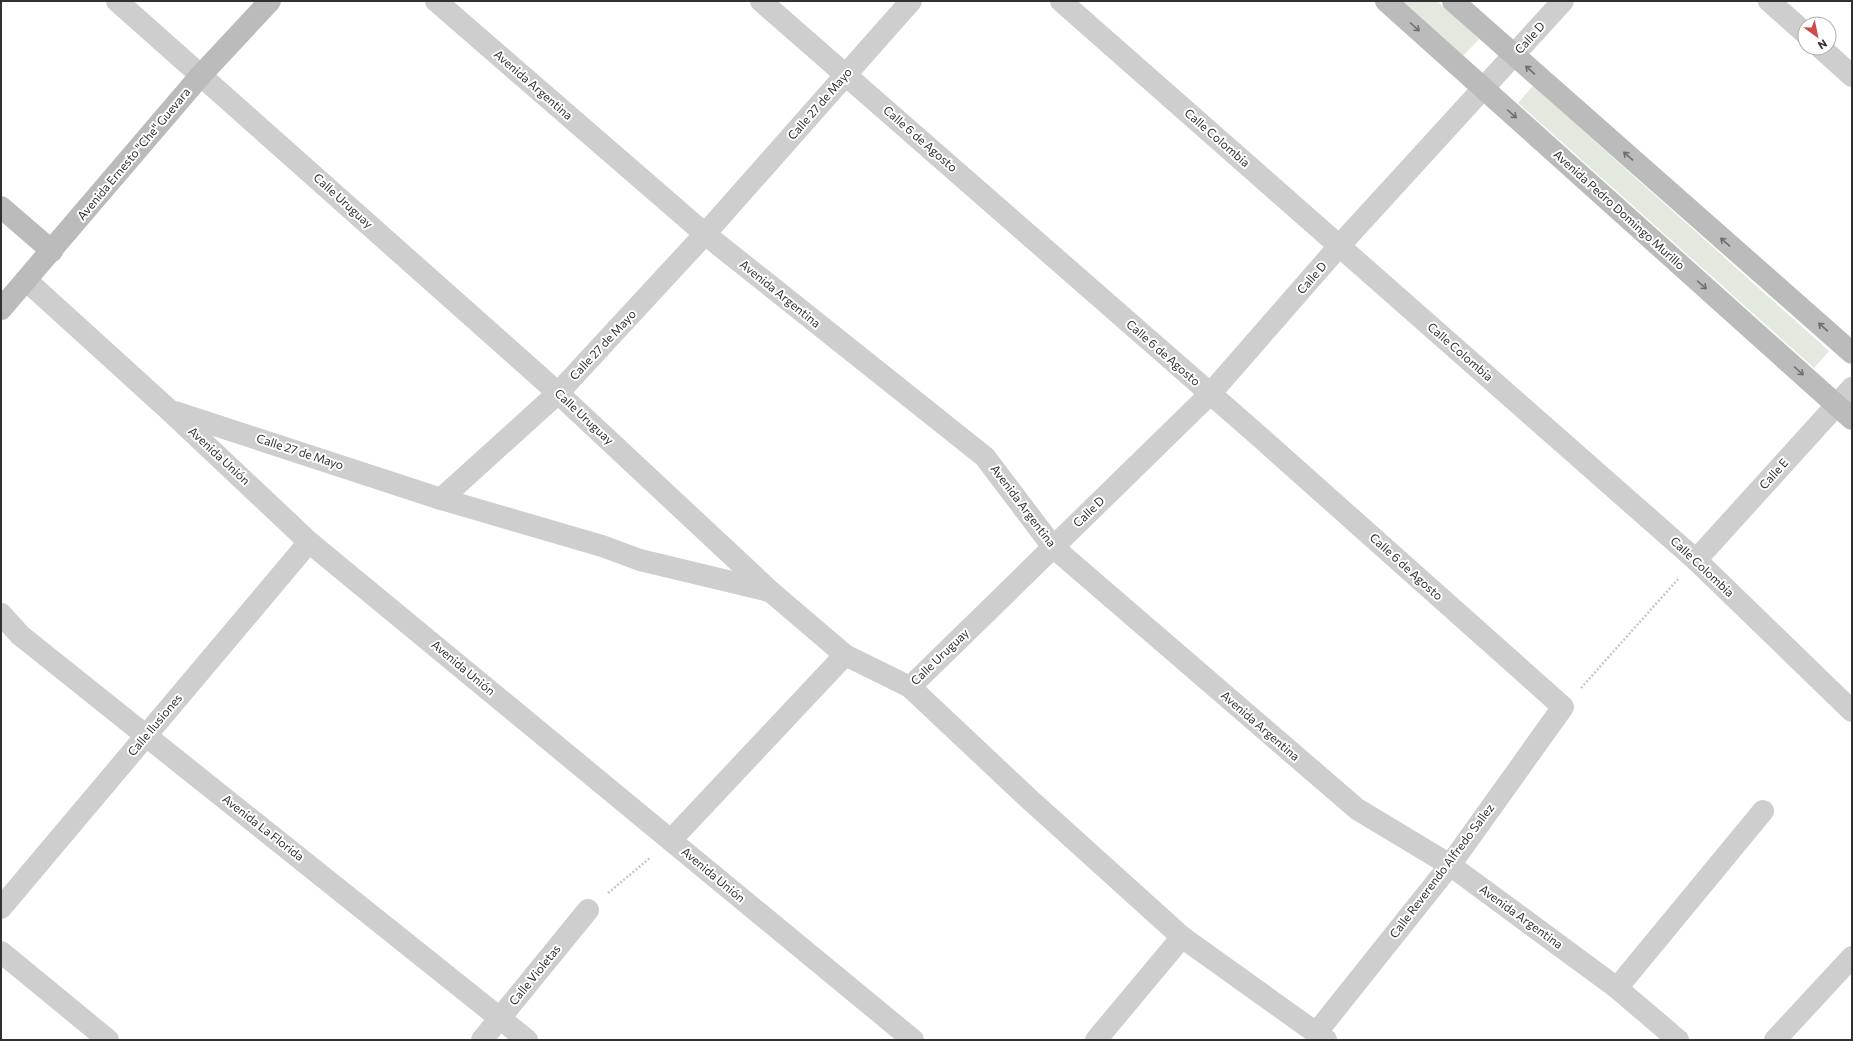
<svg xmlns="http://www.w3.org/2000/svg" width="1853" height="1041" font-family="Commissioner,sans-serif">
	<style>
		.green { fill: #e3e9de }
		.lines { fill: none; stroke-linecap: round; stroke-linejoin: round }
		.path { stroke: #c8c8c8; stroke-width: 2.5; stroke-dasharray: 2 2; stroke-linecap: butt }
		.street { stroke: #cecece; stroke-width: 22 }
		.secondary { stroke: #bbb; stroke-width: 22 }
		.oneway { stroke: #6f6f6f }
		.labels { text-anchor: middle; stroke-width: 4; stroke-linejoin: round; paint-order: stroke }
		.street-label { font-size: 12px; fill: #313131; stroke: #fff }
	</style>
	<rect width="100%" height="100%" fill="#fff"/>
	<g class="green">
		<polygon points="1402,1 1437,1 1479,39 1463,56"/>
		<polygon points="1533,86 1829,351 1814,368 1518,103"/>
	</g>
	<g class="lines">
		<g class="path">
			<polyline points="1581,688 1679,578"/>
			<polyline points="608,893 651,857"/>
		</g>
		<g class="street">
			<polyline points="117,1 558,393 770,591 845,655 910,687 1210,394 1340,245 1563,1"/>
			<polyline points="436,1 705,234 985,457 1053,547 1357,809 1450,865 1617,988 1678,1040"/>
			<polyline points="761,1 1260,437 1563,707 1450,865 1317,1032"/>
			<polyline points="1061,1 1696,560 1852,711"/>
			<polyline points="1769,1 1805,33"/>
			<polyline points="1821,48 1852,76"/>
			<polyline points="27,281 169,410 309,542 913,1040"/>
			<polyline points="175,412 441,499 558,393 705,234 911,1"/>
			<polyline points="441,499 602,546 640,560 769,591"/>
			<polyline points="1696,560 1852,388"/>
			<polyline points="1,614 20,635 527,1040"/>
			<polyline points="910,687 1028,798 1182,937 1326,1040"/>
			<polyline points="671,840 845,655"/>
			<polyline points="1,908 309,542"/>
			<polyline points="1,952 108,1040"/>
			<polyline points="1617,988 1763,811"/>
			<polyline points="482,1040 588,910"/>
			<polyline points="1096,1040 1182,937"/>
			<polyline points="1775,1040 1852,957"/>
		</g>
		<g class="secondary">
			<polyline points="1386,1 1852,419"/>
			<polyline points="1453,1 1852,353"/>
			<polyline points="1,207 52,251"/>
			<polyline points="1,309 201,75 270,1"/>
		</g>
	</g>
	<defs><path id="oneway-shaft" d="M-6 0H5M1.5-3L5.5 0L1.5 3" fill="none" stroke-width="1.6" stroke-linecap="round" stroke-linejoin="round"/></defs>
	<g class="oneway">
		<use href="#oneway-shaft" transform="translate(1415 27) rotate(42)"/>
		<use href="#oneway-shaft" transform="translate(1530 70) rotate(-139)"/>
		<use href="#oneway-shaft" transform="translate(1512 114) rotate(42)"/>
		<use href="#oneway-shaft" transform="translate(1628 156) rotate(-139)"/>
		<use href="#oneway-shaft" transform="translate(1725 242) rotate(-139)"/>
		<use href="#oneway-shaft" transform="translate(1702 285) rotate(42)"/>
		<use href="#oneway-shaft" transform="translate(1823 327) rotate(-139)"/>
		<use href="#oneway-shaft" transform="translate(1799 371) rotate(42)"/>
	</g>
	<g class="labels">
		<g class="street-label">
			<text transform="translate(1530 38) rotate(-48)" y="4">Calle D</text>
			<text transform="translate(533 85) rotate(41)" y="4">Avenida Argentina</text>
			<text transform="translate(820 104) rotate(-49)" y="4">Calle 27 de Mayo</text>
			<text transform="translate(1217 138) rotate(41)" y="4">Calle Colombia</text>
			<text transform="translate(920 139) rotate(41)" y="4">Calle 6 de Agosto</text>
			<text transform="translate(134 154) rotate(-50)" y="4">Avenida Ernesto "Che" Guevara</text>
			<text transform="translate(343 201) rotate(42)" y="4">Calle Uruguay</text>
			<text transform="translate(1619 210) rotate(42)" y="4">Avenida Pedro Domingo Murillo</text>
			<text transform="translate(1312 278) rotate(-49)" y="4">Calle D</text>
			<text transform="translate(780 294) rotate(39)" y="4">Avenida Argentina</text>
			<text transform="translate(603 345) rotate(-47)" y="4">Calle 27 de Mayo</text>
			<text transform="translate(1460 352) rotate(41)" y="4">Calle Colombia</text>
			<text transform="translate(1163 353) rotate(41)" y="4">Calle 6 de Agosto</text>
			<text transform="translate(584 417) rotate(43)" y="4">Calle Uruguay</text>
			<text transform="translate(300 452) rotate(18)" y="4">Calle 27 de Mayo</text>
			<text transform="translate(219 456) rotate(43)" y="4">Avenida Unión</text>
			<text transform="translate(1774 474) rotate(-48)" y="4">Calle E</text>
			<text transform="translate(1023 506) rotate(53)" y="4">Avenida Argentina</text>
			<text transform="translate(1089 512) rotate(-44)" y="4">Calle D</text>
			<text transform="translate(1406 567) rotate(42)" y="4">Calle 6 de Agosto</text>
			<text transform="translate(1702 567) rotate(43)" y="4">Calle Colombia</text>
			<text transform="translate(940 657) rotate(-44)" y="4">Calle Uruguay</text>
			<text transform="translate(463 668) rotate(40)" y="4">Avenida Unión</text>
			<text transform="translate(155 725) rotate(-50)" y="4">Calle Ilusiones</text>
			<text transform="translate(1260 726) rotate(41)" y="4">Avenida Argentina</text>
			<text transform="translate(263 828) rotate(38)" y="4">Avenida La Florida</text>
			<text transform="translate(1442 871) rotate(-53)" y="4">Calle Reverendo Alfredo Sallez</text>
			<text transform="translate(713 875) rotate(40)" y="4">Avenida Unión</text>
			<text transform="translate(1521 917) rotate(36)" y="4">Avenida Argentina</text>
			<text transform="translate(535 975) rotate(-51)" y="4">Calle Violetas</text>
		</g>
	</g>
	<rect width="1853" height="1041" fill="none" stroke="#313131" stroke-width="4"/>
	<g transform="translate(1817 36) rotate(147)"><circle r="19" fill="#ffffff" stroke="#adadad"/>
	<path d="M0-3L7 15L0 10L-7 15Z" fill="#d24a4b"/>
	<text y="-6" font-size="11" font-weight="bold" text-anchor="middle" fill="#313131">N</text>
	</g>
</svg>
